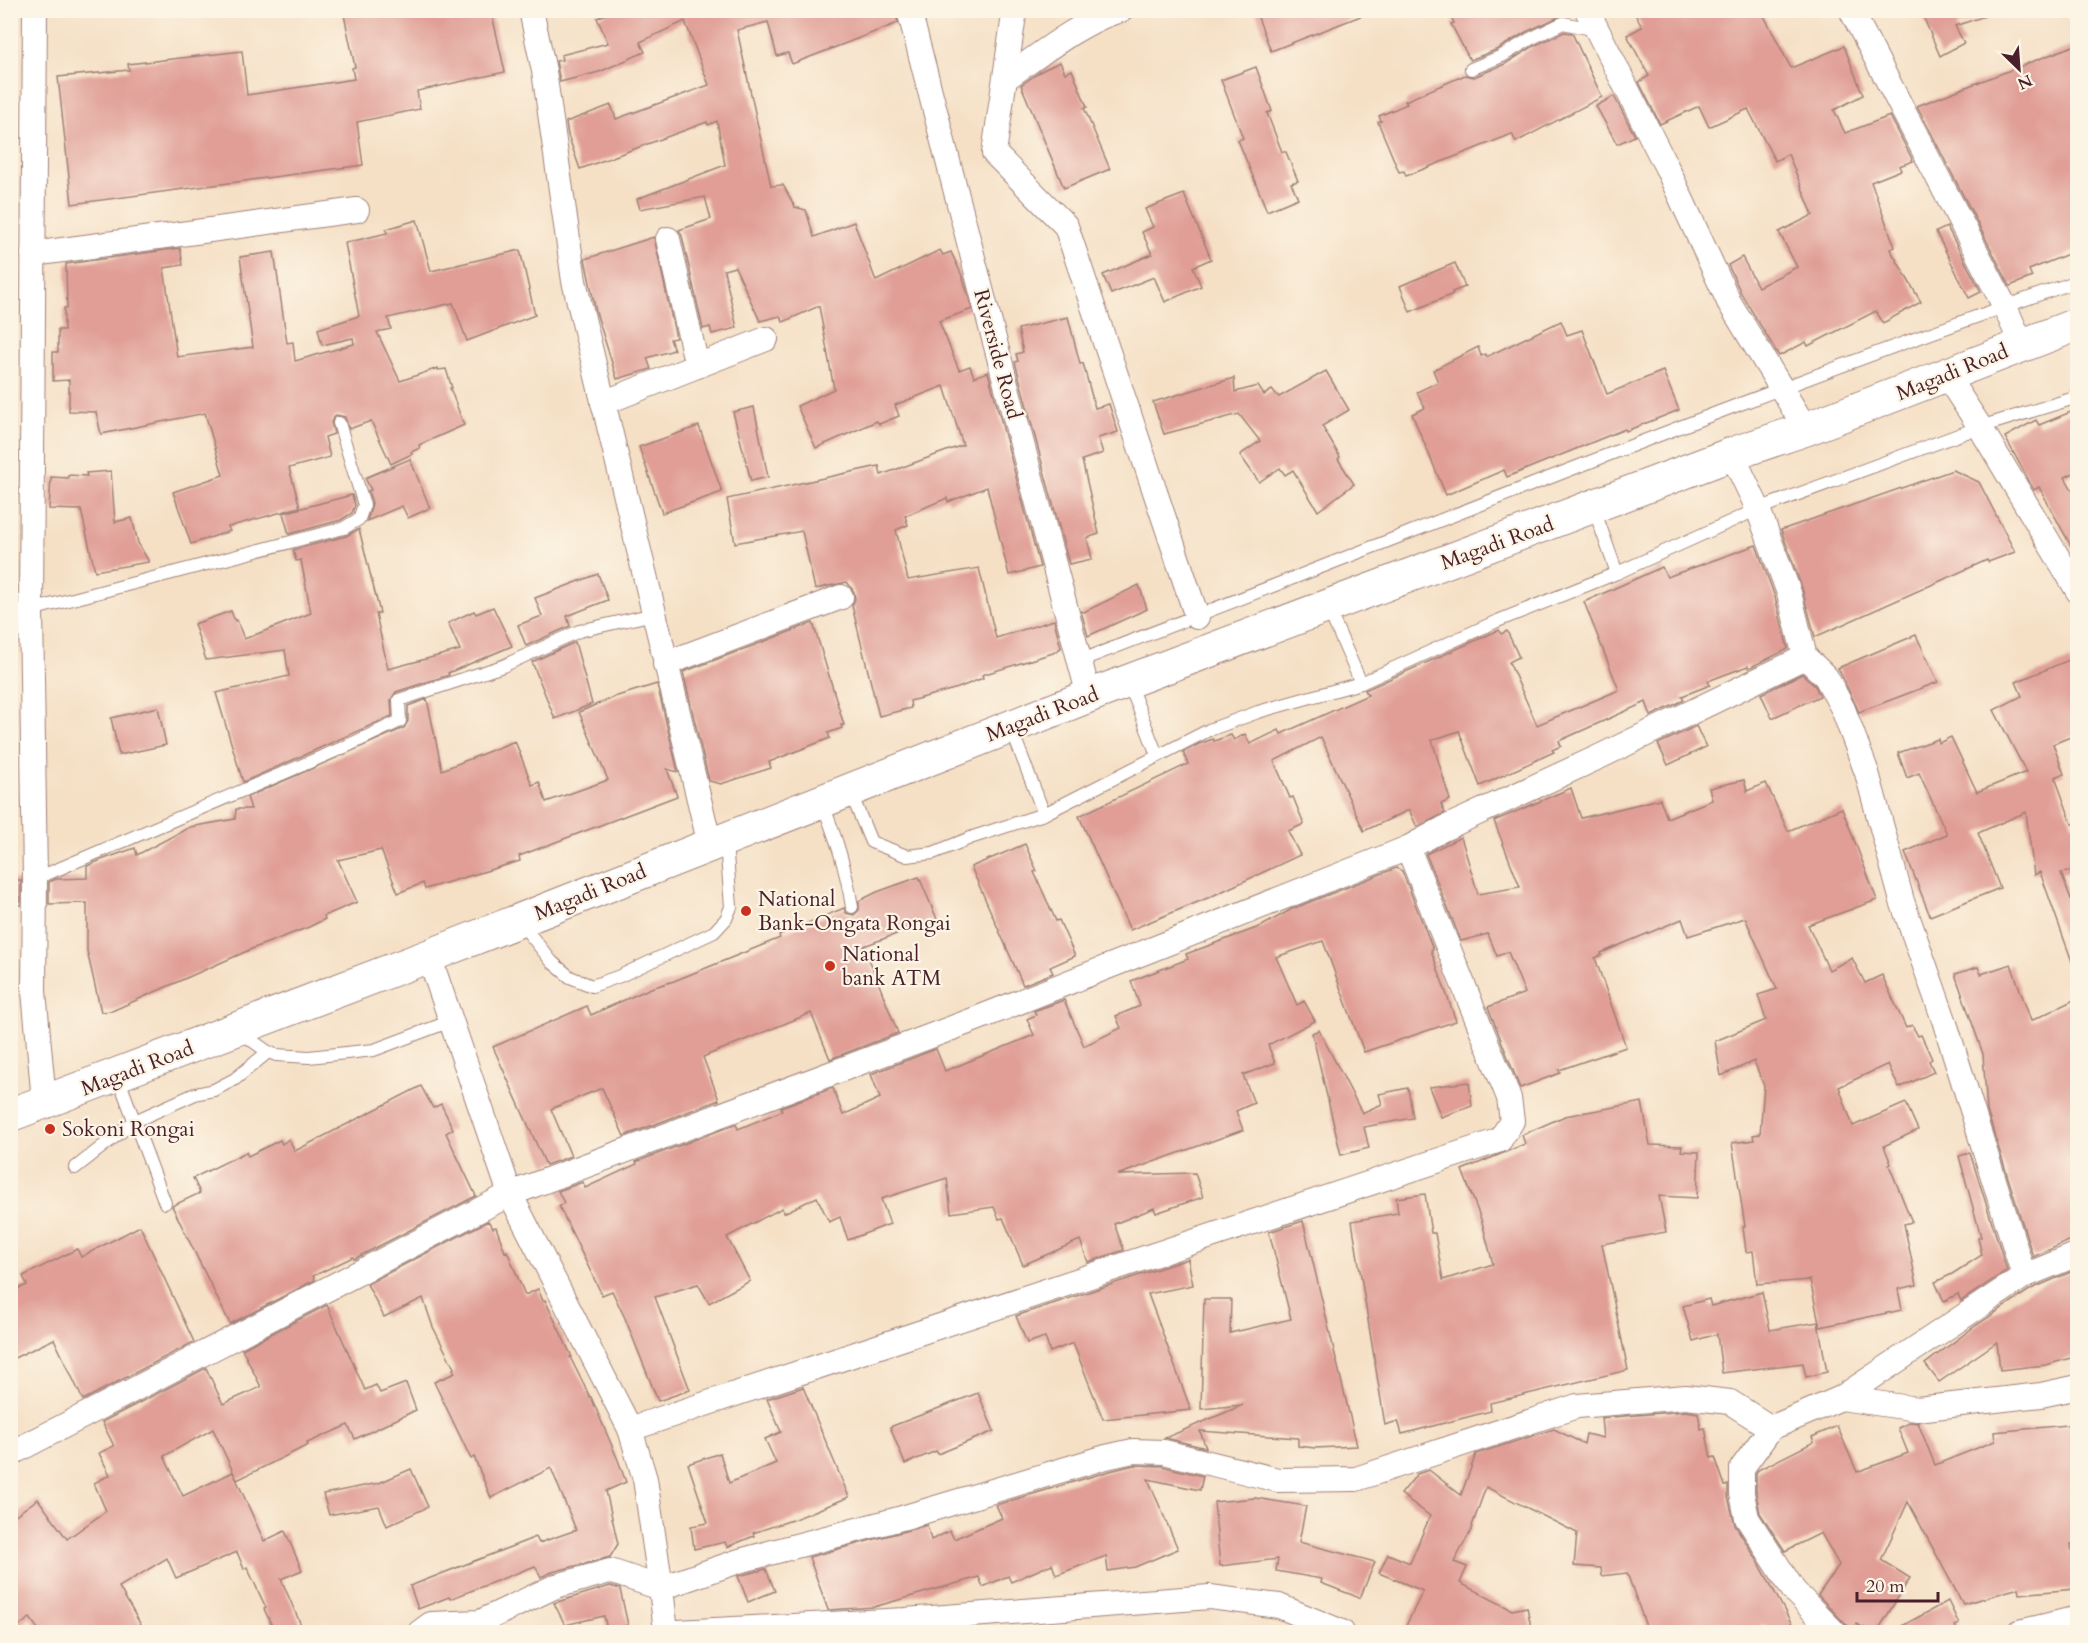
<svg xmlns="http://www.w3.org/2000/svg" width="2088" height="1643" font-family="Cardo,serif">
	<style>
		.building { fill: #e09e96 }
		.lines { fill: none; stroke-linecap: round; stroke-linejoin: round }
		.service-casing { stroke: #a08078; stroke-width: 14 }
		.minor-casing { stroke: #a08078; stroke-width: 26 }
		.trunk-casing { stroke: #a08078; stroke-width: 35 }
		.service { stroke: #fff; stroke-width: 12 }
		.minor { stroke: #fff; stroke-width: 24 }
		.trunk { stroke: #fff; stroke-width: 33 }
		.poi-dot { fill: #c8321e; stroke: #fcf5e5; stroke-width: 2 }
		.labels { text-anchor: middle; stroke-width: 4.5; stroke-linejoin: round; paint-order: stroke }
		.street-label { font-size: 21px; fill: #4a1f2b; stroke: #fcf5e5 }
		.poi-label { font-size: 21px; fill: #4a1f2b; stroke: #fcf5e5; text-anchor: start }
	</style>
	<rect width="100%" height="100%" fill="#fcf5e5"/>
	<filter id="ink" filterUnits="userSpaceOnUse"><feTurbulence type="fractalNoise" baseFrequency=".0167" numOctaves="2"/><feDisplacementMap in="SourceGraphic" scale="12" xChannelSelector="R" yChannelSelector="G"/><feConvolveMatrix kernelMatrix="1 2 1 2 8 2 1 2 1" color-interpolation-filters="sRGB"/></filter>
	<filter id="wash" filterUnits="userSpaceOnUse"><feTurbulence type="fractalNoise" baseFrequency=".008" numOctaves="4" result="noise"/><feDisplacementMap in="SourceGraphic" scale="24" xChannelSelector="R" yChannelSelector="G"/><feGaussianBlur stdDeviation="1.35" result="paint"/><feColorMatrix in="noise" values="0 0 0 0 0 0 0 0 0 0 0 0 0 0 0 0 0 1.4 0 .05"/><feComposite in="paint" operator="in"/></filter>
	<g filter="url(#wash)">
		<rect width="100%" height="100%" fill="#f5e0c6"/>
		<g id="blocks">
			<g class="building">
				<polygon points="343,10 491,10 505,72 417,91 420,109 357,122 363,165 72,204 58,77 129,70 128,64 242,51 247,95 354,79 352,68 355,67"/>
				<polygon points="615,10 895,10 898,23 792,64 788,53 777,56 768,22 737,30 771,186 783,185 795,207 806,210 814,237 854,222 876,281 940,250 943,255 951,252 963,278 972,309 939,321 959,370 970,366 974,377 988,372 1040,567 1009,575 987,487 948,502 947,498 905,516 908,525 896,530 908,580 979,568 996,638 1054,620 1061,648 1053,653 982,675 983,678 958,688 910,701 911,708 879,716 852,606 855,599 854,592 850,586 847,582 815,589 802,531 735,543 727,499 879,466 881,475 963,445 944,386 895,405 899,416 879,424 877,421 816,448 797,406 834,389 819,306 783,322 780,316 760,321 735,267 724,270 737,328 712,334 710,327 703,329 682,236 679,230 711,219 705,197 640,209 637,199 725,165 717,121 708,125 707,122 580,169 568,135 566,122 611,105 616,119 709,85 685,21 640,42 645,52 599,72 560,82 556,61 562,60 561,55 608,43 597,18"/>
				<polygon points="1255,10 1371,10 1371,12 1271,51"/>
				<polygon points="1448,10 1561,10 1563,15 1526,32 1498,49 1470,60 1451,24 1454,23"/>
				<polygon points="1633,10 1761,10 1791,68 1844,46 1863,95 1834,110 1845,133 1890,116 1913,161 1899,166 1901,170 1871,182 1895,247 1890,249 1921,302 1883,323 1876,311 1808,346 1806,342 1779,356 1742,295 1728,265 1742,257 1758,287 1797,267 1779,232 1813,215 1788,154 1775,161 1748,109 1709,127 1699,106 1660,124 1639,82 1649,76 1627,35 1642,27"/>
				<polygon points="1937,10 1991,10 1991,14 1955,26 1964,43 1940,56 1923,16"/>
				<polygon points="1564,32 1572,33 1602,97 1516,142 1512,134 1406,176 1404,171 1399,172 1378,122 1381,121 1379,116 1407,104 1405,101 1465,75 1474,77 1505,64 1534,46"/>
				<polygon points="2078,44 2078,250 2029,270 2032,277 2010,286 1917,106"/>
				<polygon points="1060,62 1065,73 1072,70 1087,107 1084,108 1110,169 1064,188 1021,85 1043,70"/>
				<polygon points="1256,67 1272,111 1267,113 1282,152 1286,152 1298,181 1291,183 1298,198 1267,211 1238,140 1243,138 1221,80"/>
				<polygon points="1614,96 1635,136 1617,144 1596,106"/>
				<polygon points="1184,194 1211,259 1193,267 1201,286 1165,302 1154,277 1111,294 1103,275 1152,254 1142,232 1153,227 1145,209"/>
				<polygon points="417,220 431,271 520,250 535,315 467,341 453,303 388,318 391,329 377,332 400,381 438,368 438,370 446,369 452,388 450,388 464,425 419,445 420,448 411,452 412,454 391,464 371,421 349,429 345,417 336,415 331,422 334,434 325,437 330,457 289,468 300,507 228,527 230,531 191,544 173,492 223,475 205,413 101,434 96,412 69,411 69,380 53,381 53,352 58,352 58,330 64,330 64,308 67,308 66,264 180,248 183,265 164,268 177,357 253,347 240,257 274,252 287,343 293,342 295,361 354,344 353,338 322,345 318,329 359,316 345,243 387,233 386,229"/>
				<polygon points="1947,227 1981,292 1969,298 1936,232"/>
				<polygon points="654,237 676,338 670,339 674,350 647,358 651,369 617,379 596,312 585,259"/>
				<polygon points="1455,263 1465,287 1452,292 1453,294 1410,312 1400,286"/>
				<polygon points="1068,317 1080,364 1083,363 1095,408 1109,404 1118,432 1098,438 1103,453 1082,460 1099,534 1087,538 1092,559 1069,564 1015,362 1018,361 1016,354 1023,352 1018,329"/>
				<polygon points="1561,321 1567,335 1582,330 1607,394 1663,371 1679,410 1626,431 1625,429 1507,477 1504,470 1446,495 1412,414 1425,408 1417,392 1438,382 1433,370 1478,347 1481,356 1485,354 1486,357"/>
				<polygon points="1326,371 1349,410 1322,426 1340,457 1338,459 1354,484 1318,511 1293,470 1285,475 1280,468 1259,482 1240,455 1260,441 1239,414 1164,434 1153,402 1234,378 1235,392 1258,386 1264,395 1272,390 1279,397"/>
				<polygon points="754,407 768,477 751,481 733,412"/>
				<polygon points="2078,409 2078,471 2065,477 2078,501 2078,559 2039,487 2034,490 2005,437 2036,420 2039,425"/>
				<polygon points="699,426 722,492 662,513 639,447"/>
				<polygon points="410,459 430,508 408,518 402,506 367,521 372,503 368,491 371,490 365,478"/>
				<polygon points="1953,470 1979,482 2015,552 1988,562 1987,560 1815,637 1802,588 1781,530"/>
				<polygon points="111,471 115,522 132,518 138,543 149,562 95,571 81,510 49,509 51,477 68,478 68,475 87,476 86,473"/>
				<polygon points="352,495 355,505 352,513 341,520 289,534 283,513"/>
				<polygon points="359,529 380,613 376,614 388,669 460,650 448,623 474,611 476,614 493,607 512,646 448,673 449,675 396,692 391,700 392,716 243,782 216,693 289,676 285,650 206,660 194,624 231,611 235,621 237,620 244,639 311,613 301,560 296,561 293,550 346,536"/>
				<polygon points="1756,545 1775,597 1788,649 1749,668 1748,666 1708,681 1710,685 1682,696 1684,700 1651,716 1646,702 1559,741 1561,746 1552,750 1554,752 1480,786 1459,731 1432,740 1450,800 1441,804 1445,813 1417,827 1409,810 1364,831 1321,737 1274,761 1290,798 1293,797 1304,824 1288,831 1300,855 1210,897 1130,930 1079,816 1188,764 1183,752 1199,744 1213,739 1214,741 1231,735 1234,740 1245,734 1250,744 1279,730 1281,734 1368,695 1365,690 1499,630 1501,634 1507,631 1519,657 1509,662 1537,725 1619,690 1584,602 1662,567 1667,577"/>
				<polygon points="598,574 608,600 567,616 570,626 526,646 518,625 542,616 535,598"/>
				<polygon points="1139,585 1147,609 1088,636 1081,611 1084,612"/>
				<polygon points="813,623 844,725 841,725 842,728 828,733 830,738 769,762 771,768 721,784 709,781 683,672"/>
				<polygon points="1916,635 1938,682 1859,712 1838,668"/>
				<polygon points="575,642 592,704 555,719 532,662"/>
				<polygon points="2069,660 2078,681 2078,696 2070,700 2078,717 2078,734 2053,744 2064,774 2055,777 2072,824 2078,823 2078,870 2061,873 2078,917 2078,970 2075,970 2040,872 2034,875 2026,812 1978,833 2000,888 1930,916 1905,852 1947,834 1919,773 1907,778 1898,753 1938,739 1939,743 1951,737 1977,792 2026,772 1994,710 2022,696 2016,682"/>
				<polygon points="1802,674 1815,686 1820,696 1772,718 1761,694"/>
				<polygon points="657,684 678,772 667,769 677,796 519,856 520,861 425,889 423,883 398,893 381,850 338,860 357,902 324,916 325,919 309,927 254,948 112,1011 101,1012 87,951 87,903 49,904 49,882 56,879 87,878 87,866 101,860 135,848 137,855 190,827 235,819 236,809 251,809 247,797 404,728 408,721 408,706 427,699 442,770 515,741 532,785 539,782 546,802 608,780 579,712 614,697"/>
				<polygon points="158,707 166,745 119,755 111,718"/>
				<polygon points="1696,726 1706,747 1668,765 1658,744"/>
				<polygon points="1744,780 1747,791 1766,783 1788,831 1842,808 1877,900 1808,925 1829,970 1852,958 1865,983 1882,975 1906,1028 1912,1025 1918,1036 1921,1035 1932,1059 1929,1061 1934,1072 1899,1088 1888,1064 1839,1087 1853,1126 1906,1103 1918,1130 1884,1146 1891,1164 1889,1165 1912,1222 1904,1224 1917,1285 1898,1289 1902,1310 1820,1327 1810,1280 1757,1284 1753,1251 1746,1252 1743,1226 1745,1226 1732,1143 1754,1140 1753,1135 1760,1134 1764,1086 1754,1061 1721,1076 1715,1041 1766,1020 1758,995 1777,989 1745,918 1688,936 1682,919 1601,953 1602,955 1595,958 1626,1047 1559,1070 1560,1073 1520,1088 1488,1007 1525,993 1508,952 1497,956 1488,934 1461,941 1426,854 1461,837 1478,894 1520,887 1494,821 1571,788 1581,818 1660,799 1667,818 1712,800 1709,788"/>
				<polygon points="1025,844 1037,871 1034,872 1056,921 1059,920 1075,956 1050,967 1053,973 1023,985 971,867"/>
				<polygon points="1396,868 1402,871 1433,949 1431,950 1456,1021 1364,1052 1323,941 1276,957 1297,1005 1304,1001 1315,1021 1268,1045 1275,1063 1243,1075 1254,1103 1236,1111 1243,1130 1117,1175 1195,1173 1203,1197 1156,1213 1154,1208 1114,1224 1124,1250 1088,1262 1080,1240 1023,1265 1003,1218 999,1219 994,1207 951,1213 947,1178 881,1199 890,1224 848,1240 840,1217 829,1222 817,1197 784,1213 782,1208 727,1237 750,1281 709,1303 698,1284 655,1297 690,1390 658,1401 625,1318 612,1291 602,1295 559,1206 564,1203 558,1191 583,1182 585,1188 637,1164 636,1162 736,1124 738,1129 782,1111 781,1107 833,1088 843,1115 880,1098 871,1074 936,1049 945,1071 1034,1035 1027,1019 1036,1015 1034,1011 1064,1000 1084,1046 1121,1028 1116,1016 1140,1006 1131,981 1188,959 1186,954 1262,926 1292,909"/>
				<polygon points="919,877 937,919 864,946 898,1033 830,1059 811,1013 703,1057 719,1100 624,1136 602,1088 551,1109 571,1156 546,1165 493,1047 587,1006 591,1015 651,988 674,981 780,938 779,935 844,908 846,913 854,915 859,910 859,901 877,892"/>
				<rect x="10" y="880" width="11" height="25"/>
				<polygon points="2011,964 2031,1021 2078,998 2078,1237 2033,1257 1987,1111 1983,1054 1955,974 1978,967 1981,974"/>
				<polygon points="1319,1030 1362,1113 1382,1104 1379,1094 1408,1088 1413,1118 1364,1127 1369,1148 1341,1155 1312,1033"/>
				<polygon points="1469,1082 1472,1106 1441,1117 1429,1087"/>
				<polygon points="421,1086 433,1108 441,1104 453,1129 446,1133 476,1196 354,1259 353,1257 313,1276 315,1280 230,1324 172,1206 200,1193 193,1178 246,1152 248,1156 280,1140 282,1144 289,1139 295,1151"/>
				<polygon points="1642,1102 1650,1145 1682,1146 1681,1151 1699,1152 1697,1198 1659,1196 1666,1232 1602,1244 1628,1370 1490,1403 1491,1411 1402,1434 1398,1421 1385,1425 1352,1221 1398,1213 1396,1198 1425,1194 1431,1233 1435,1233 1443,1280 1493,1264 1482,1222 1462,1170 1525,1144 1522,1135 1565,1116"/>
				<polygon points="1970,1153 2007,1270 1961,1301 1958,1294 1944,1301 1935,1282 1952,1274 1982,1255 1978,1238 1981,1237 1959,1156"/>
				<polygon points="488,1221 493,1228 496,1227 505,1252 507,1251 525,1295 538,1289 543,1301 545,1300 572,1357 570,1357 590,1397 591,1397 618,1460 626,1482 606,1491 618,1544 610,1557 552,1572 541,1577 535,1566 450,1599 449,1597 418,1609 410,1586 536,1537 539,1543 576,1530 551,1468 491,1498 474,1457 471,1459 434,1382 455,1373 453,1369 454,1368 433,1327 423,1298 384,1317 367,1284"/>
				<polygon points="1303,1221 1357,1446 1315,1448 1298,1446 1298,1438 1200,1431 1206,1448 1165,1438 1243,1405 1201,1409 1204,1299 1231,1299 1230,1333 1291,1319 1269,1232"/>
				<polygon points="140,1226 194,1342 83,1400 54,1339 10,1360 10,1292 27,1285 23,1276 77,1249 81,1257"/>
				<polygon points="1188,1259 1193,1285 1148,1294 1191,1410 1103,1419 1073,1343 1050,1352 1045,1337 1027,1343 1016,1316"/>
				<polygon points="2073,1271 2078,1281 2078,1356 2046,1365 2000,1370 1997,1342 1939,1382 1925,1364 1975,1326 2031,1289"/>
				<polygon points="1762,1292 1770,1330 1818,1322 1827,1372 1806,1377 1803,1363 1722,1373 1717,1334 1693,1341 1683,1306 1709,1299 1711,1306"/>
				<polygon points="327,1305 365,1390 376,1385 380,1393 406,1383 416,1410 355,1439 348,1425 307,1443 308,1445 292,1453 237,1480 213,1429 164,1456 183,1496 233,1472 264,1541 285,1531 302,1570 281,1579 304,1632 275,1632 264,1609 266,1608 247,1567 244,1569 237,1552 176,1578 167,1558 119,1587 145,1632 40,1632 30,1618 10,1632 10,1519 38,1499 67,1539 106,1511 94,1483 110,1475 99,1453 114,1446 102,1422 206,1368 223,1404 261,1387 242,1349"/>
				<polygon points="803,1387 849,1497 795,1519 753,1533 754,1536 727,1547 725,1542 694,1549 691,1526 708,1523 688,1464 720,1453 729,1483 776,1463 765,1439 781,1432 767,1399"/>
				<polygon points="978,1393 994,1431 938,1454 936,1451 905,1464 890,1427"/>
				<polygon points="1686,1411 1698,1413 1701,1429 1705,1428 1711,1458 1715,1457 1725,1486 1728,1485 1728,1497 1735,1525 1759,1563 1796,1632 1771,1632 1763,1625 1749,1632 1648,1632 1627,1573 1602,1576 1601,1568 1574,1566 1577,1533 1486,1487 1472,1526 1473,1527 1454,1562 1467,1567 1460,1583 1512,1610 1527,1607 1532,1632 1403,1632 1423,1591 1379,1573 1388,1554 1410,1563 1430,1516 1401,1494 1417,1474 1429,1470 1461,1495 1476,1454 1554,1429 1584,1444 1586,1434 1603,1438 1601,1418"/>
				<polygon points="1911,1422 1918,1423 1935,1465 1995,1441 1994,1432 2078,1424 2078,1543 2071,1544 2075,1589 2020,1594 2019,1588 1963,1604 1908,1502 1881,1560 1910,1578 1877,1632 1872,1632 1856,1624 1853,1629 1845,1624 1818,1595 1839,1565 1821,1533 1785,1551 1760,1513 1756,1493 1756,1473 1758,1470 1814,1442 1812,1437 1837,1426 1857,1472 1908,1453 1898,1428"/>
				<polygon points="1134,1465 1162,1466 1203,1476 1200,1490 1148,1479 1178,1549 1135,1567 1108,1571 1106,1556 1056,1575 1052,1564 1011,1582 1008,1576 983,1587 979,1577 874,1607 828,1610 809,1557 927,1525 931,1540 950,1531 954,1539 1002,1518 996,1505 1110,1471"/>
				<polygon points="411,1469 428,1507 387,1526 379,1506 329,1515 323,1494 379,1483"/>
				<polygon points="1255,1498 1306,1506 1299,1542 1375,1562 1360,1598 1321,1583 1322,1579 1276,1571 1278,1559 1220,1566 1214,1502"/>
				<polygon points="766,1569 775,1591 748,1602 738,1576"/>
				<polygon points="610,1586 620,1589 628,1625 607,1630 604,1616 565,1625 554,1603"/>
				<polygon points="1948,1601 1959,1624 1955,1626 1958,1632 1891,1632"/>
			</g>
		</g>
	</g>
	<g filter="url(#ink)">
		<use href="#blocks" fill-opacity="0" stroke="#a08078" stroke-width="1.5"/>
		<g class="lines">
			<defs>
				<g id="service">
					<polyline points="1471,69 1502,56 1530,39 1563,23 1597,30"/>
					<polyline points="1594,509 1617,573"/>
					<polyline points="1328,608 1361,683"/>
					<polyline points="31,610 344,528 359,519 364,505 339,423"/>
					<path d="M1079,661C1412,534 1741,397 2078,281"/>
					<polyline points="1129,683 1157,755"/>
					<polyline points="1011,728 1044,814"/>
					<polyline points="850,791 871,842 907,856 933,853 973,837 1044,814 1209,730 1258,712 1361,683 1495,622 1617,573 1758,509 1980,427 2078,397"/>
					<path d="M822,802C836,838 846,868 852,907"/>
					<polyline points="35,879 347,746 400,721 399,700 503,666 579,631 654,614"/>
					<polyline points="520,922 552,962 570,977 592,986 620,976 714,932 726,919 731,907 726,842"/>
					<polyline points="240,1032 268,1052 276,1055 309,1057 374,1050 451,1021"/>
					<polyline points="118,1077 165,1203"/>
					<polyline points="75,1168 135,1121 195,1094 214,1090 235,1079 268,1052"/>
				</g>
				<g id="minor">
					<polyline points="35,10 31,610 35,879 34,991 44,1101"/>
					<polyline points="531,10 544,71 574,281 710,845"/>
					<polyline points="909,10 988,316 1089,696"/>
					<polyline points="1013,10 1014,15 994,153 1066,226 1197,617"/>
					<polyline points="1587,10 1667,168 1729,302 1806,429"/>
					<polyline points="1851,10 2005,307 2022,345"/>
					<path d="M1005,79C1037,57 1084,19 1121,10"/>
					<polyline points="668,239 697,366"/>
					<polyline points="33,254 357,210"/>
					<polyline points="1946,375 1980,427 2078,591"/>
					<polyline points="603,403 766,339"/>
					<polyline points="1732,454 1758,509 1789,593 1805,657 1826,677 1843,709 1867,773 1902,901 1944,1020 2024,1276"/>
					<polyline points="665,664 841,597"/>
					<polyline points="429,956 510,1194 630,1429 645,1479 661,1588 666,1632"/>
					<polyline points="1841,1398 1917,1409 2041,1395 2078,1387"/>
					<polyline points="630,1429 1500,1140 1512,1121 1509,1098 1408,848"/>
					<polyline points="10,1454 510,1194 976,1019 1408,848 1443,829 1601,756 1805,657"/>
					<polyline points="420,1632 431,1624 480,1622 556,1586 610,1571 661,1588 739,1561 902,1518 1106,1457 1133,1451 1164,1452 1278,1480 1356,1479 1577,1406 1686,1397 1730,1402 1771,1428"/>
					<polyline points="677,1632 905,1620 1210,1597 1279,1606 1342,1632"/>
					<polyline points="1834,1632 1794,1591 1747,1518 1742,1494 1742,1468 1771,1428 1841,1398 2024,1276 2078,1254"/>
					<polyline points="2020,1632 2078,1618"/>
				</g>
				<polyline id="trunk" points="10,1115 429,956 1089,696 1732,454 1806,429 2078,324"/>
			</defs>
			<use href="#service" class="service-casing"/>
			<use href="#minor" class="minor-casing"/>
			<use href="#trunk" class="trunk-casing"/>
			<use href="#service" class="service"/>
			<use href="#minor" class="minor"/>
			<use href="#trunk" class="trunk"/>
		</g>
	</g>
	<g class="poi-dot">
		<circle cx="746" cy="911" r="6"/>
		<circle cx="830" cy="966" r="6"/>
		<circle cx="50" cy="1129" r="6"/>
	</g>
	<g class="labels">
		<g class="street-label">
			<text transform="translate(998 354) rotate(75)" y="7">Riverside Road</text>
			<text transform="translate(1952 372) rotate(-22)" y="7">Magadi Road</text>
			<text transform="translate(1497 543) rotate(-20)" y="7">Magadi Road</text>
			<text transform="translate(1042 714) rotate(-21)" y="7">Magadi Road</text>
			<text transform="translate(590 892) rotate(-22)" y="7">Magadi Road</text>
			<text transform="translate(137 1068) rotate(-21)" y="7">Magadi Road</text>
		</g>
		<g class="poi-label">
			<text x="758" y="906">National<tspan x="758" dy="24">Bank-Ongata Rongai</tspan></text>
			<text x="842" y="961">National<tspan x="842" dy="24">bank ATM</tspan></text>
			<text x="62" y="1136">Sokoni Rongai</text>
		</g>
	</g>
	<rect width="2088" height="1643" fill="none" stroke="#fcf5e5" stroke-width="36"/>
	<g transform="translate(2019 69) rotate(155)" stroke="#fcf5e5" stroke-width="4.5" paint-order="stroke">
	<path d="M0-4.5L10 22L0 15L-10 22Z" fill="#4a1f2b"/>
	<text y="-9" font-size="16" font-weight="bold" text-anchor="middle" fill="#4a1f2b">N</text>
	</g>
	<path d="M1857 1592v9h81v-9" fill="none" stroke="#4a1f2b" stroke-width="3"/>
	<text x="1866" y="1592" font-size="18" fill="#4a1f2b" stroke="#fcf5e5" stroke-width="4.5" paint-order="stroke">20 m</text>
</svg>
